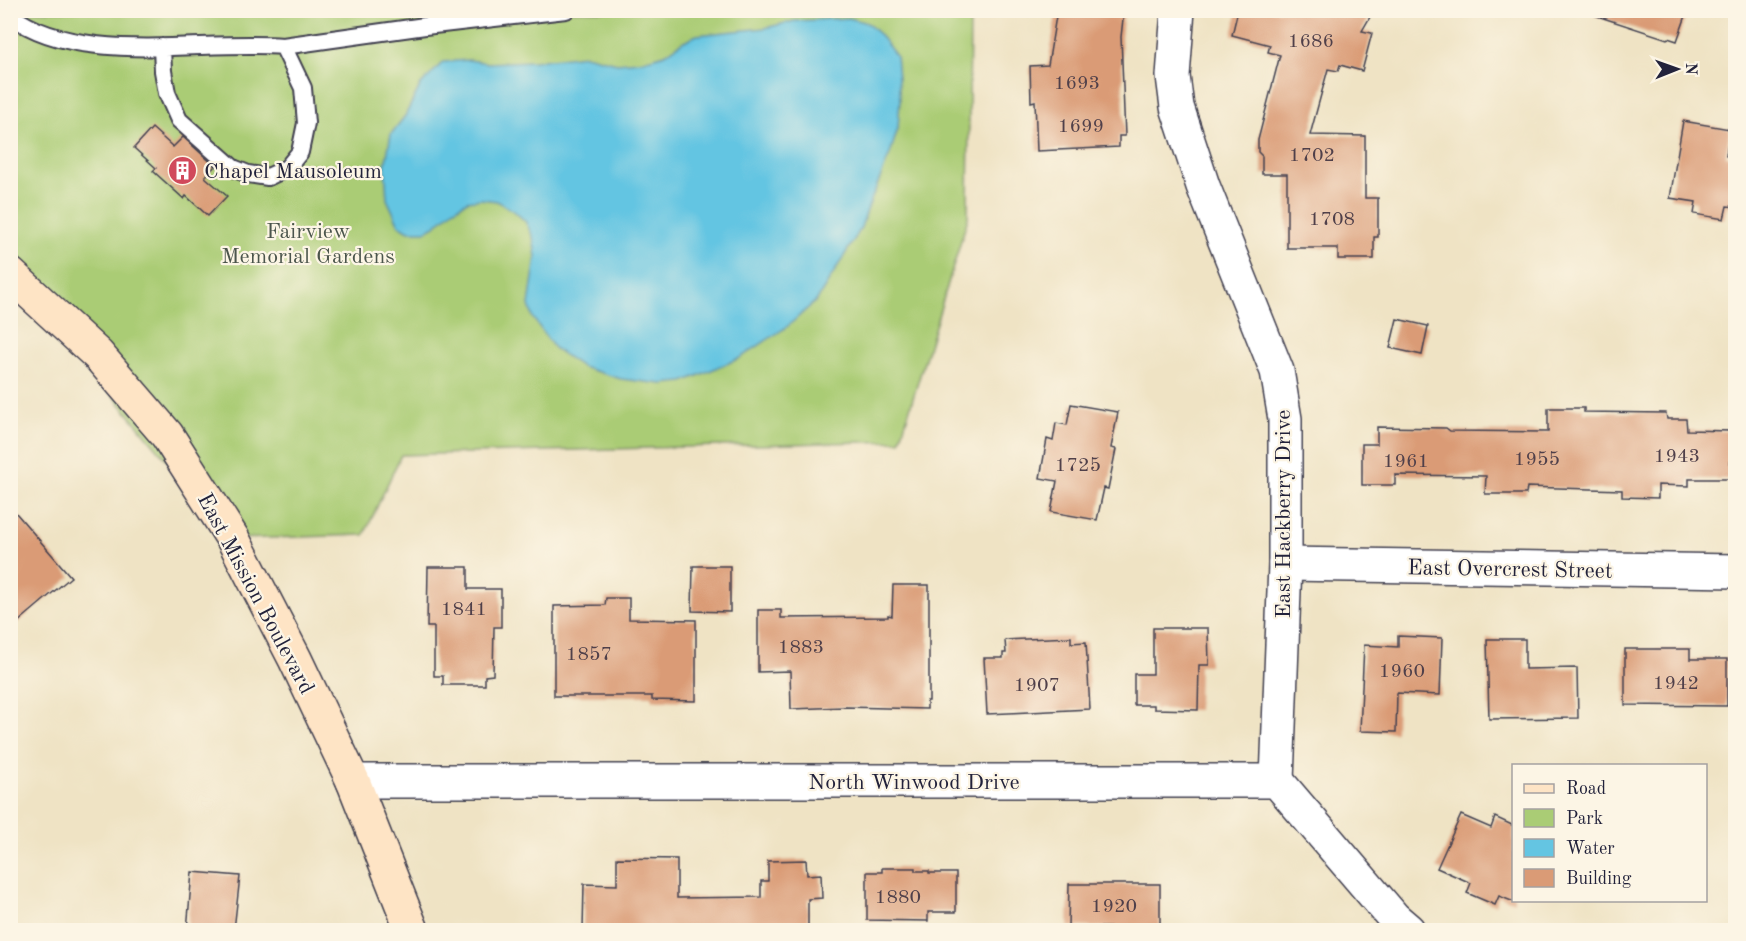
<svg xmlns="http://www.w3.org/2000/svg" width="1746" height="941" font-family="'Old Standard TT',serif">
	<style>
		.green { fill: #aacc75; stroke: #667758; stroke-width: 1.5 }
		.water { fill: #64c5e2; stroke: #43748e; stroke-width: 1.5 }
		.building { fill: #da9b76 }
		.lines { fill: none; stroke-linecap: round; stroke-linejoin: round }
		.service-casing { stroke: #413f50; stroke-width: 20 }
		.minor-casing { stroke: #413f50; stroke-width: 36 }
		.secondary-casing { stroke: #413f50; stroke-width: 36 }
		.service { stroke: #fff; stroke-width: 16 }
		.minor { stroke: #fff; stroke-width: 33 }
		.secondary { stroke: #fee4c5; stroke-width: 33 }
		.labels { text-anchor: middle; stroke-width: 4.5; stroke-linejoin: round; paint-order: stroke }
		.number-label { font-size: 20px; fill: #50404a }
		.poi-label { font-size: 22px; fill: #22223b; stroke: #fcf5e5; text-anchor: start }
		.park-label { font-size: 22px; fill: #4b554c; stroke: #fcf5e5 }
		.street-label { font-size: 22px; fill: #22223b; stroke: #fcf5e5 }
	</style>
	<rect width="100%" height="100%" fill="#fcf5e5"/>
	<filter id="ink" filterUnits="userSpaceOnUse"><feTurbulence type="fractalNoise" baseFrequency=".0167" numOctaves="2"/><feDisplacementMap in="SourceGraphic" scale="12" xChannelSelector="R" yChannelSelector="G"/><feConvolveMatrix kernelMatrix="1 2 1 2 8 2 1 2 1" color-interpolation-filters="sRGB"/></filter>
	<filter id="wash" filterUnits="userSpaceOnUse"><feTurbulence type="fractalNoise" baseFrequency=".008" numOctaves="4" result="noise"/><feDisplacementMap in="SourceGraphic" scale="24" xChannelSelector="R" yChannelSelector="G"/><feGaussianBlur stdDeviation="1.35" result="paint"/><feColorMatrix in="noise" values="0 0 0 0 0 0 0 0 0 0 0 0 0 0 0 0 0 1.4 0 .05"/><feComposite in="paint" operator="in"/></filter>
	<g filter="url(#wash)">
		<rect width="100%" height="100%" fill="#efe3c4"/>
		<polygon class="green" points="11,11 970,11 968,218 900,441 401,455 364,535 233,539 11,274"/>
		<polygon class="water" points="849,18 867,23 880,35 896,56 900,100 898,128 890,154 869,205 860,230 817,300 788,326 740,358 683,382 662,384 621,379 582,367 554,348 533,318 529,305 536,257 533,237 525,221 514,211 497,201 481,199 467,201 453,210 435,226 426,231 409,231 399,225 387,199 385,166 391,134 405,116 420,86 443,62 469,60 488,63 534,61 585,55 617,63 640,61 665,54 684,41 697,35 765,28 794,21"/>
		<g id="blocks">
			<g class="building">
				<polygon points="1057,10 1124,10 1121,37 1125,136 1119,136 1119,147 1037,151 1035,101 1031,102 1030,66 1048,65"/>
				<polygon points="1238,10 1374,10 1362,31 1372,33 1362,71 1340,65 1338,71 1328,69 1310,135 1365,136 1365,198 1378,198 1378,237 1374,237 1374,259 1338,259 1338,248 1287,248 1287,174 1262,174 1262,156 1258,152 1258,140 1280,55 1268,52 1270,45 1232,35"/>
				<polygon points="1595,10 1688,10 1677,41 1668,38 1667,39 1594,15"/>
				<polygon points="1683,121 1730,129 1726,156 1736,158 1736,207 1727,206 1724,219 1694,214 1696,202 1670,198"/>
				<polygon points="152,128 173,147 183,137 215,166 205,177 227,196 208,216 186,196 184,199 153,171 156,168 134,148"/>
				<polygon points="1397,319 1428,326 1422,355 1390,348"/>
				<polygon points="1071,404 1118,412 1111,448 1116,449 1108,489 1104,488 1097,520 1051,512 1057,481 1040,478 1047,439 1053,441 1056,423 1067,425"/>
				<polygon points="1548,408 1584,408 1584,412 1666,413 1667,419 1686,419 1687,430 1731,431 1730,479 1689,479 1689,486 1658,485 1658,498 1622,497 1622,490 1527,487 1526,494 1485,494 1486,476 1395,475 1395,485 1362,485 1362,444 1377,444 1377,427 1446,428 1450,431 1548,432"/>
				<polygon points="10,506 71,577 10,629"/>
				<polygon points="693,566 730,566 730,612 692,611"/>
				<polygon points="428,567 468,567 468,589 501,589 501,627 494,627 493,675 485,676 485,685 443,685 443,676 434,676 434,627 427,627"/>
				<polygon points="893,585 929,585 929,701 927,701 927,709 845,707 791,709 790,671 758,672 758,610 781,610 781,618 888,617 888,615 892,616"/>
				<polygon points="606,598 629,598 629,619 696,620 696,701 652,700 652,696 554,696 554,606 605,605"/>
				<polygon points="1153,628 1208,628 1209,665 1199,665 1198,710 1154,709 1154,705 1134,705 1134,674 1153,674"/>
				<polygon points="1398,636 1442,638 1440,695 1397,693 1396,732 1360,731 1364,645 1398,647"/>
				<polygon points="1071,637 1071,643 1086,642 1090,709 987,714 984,658 1003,658 1003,653 1006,653 1005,640"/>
				<polygon points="1487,639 1525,639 1525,669 1577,668 1578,718 1489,719"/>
				<polygon points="1625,649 1690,649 1690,659 1727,659 1727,706 1625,705"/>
				<polygon points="1461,815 1491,828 1495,817 1514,826 1514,902 1499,896 1495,905 1467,893 1471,883 1437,868"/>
				<polygon points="617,858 677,859 677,898 761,897 761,881 768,881 768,861 806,860 807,875 821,874 822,898 808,899 808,929 583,930 584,884 617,885"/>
				<polygon points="882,868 915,868 915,871 929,871 929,873 956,873 956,912 928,912 928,921 867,920 867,872 882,872"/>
				<polygon points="192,872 240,876 234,930 187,930"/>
				<polygon points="1069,884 1160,884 1160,928 1068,927"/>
			</g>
		</g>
	</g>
	<g filter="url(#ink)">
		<use href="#blocks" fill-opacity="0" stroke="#413f50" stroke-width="1.5"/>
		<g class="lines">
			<defs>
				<g id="service">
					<path d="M10,15C79,67 201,39 283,46L303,88L306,123L300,152L287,168L268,177L248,174L233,168L179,120L167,93L163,71L162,47"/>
					<polyline points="283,46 425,26 566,10"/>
				</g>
				<g id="minor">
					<polyline points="1178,10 1173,76 1177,107 1203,186 1277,371 1285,419 1285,564 1277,781"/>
					<polyline points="1285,564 1736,571"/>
					<polyline points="353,781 1277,781 1394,918 1408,930"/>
				</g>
				<polyline id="secondary" points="10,274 98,355 167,435 233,539 295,659 353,781 412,930"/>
			</defs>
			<use href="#service" class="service-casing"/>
			<use href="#minor" class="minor-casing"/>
			<use href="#secondary" class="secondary-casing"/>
			<use href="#service" class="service"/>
			<use href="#minor" class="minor"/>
			<use href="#secondary" class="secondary"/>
		</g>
	</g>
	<defs>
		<symbol id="building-disc" viewBox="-11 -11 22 22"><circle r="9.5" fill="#d1495b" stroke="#fcf5e5"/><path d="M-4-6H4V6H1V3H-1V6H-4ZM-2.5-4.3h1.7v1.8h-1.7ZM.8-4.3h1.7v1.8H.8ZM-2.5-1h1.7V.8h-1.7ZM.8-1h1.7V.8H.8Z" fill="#fff"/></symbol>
	</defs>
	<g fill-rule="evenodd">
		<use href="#building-disc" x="166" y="154" width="33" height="33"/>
	</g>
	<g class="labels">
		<g class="number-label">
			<text x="1311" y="47">1686</text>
			<text x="1077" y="89">1693</text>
			<text x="1081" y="132">1699</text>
			<text x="1312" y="161">1702</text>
			<text x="1332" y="225">1708</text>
			<text x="1677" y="462">1943</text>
			<text x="1537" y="465">1955</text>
			<text x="1406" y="467">1961</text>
			<text x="1078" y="471">1725</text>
			<text x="464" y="615">1841</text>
			<text x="801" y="653">1883</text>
			<text x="589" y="660">1857</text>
			<text x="1402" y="677">1960</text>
			<text x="1676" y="689">1942</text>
			<text x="1037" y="691">1907</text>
			<text x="898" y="903">1880</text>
			<text x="1114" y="912">1920</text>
		</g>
		<g class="poi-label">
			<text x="204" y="178">Chapel Mausoleum</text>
		</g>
		<g class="park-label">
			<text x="308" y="238">Fairview<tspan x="308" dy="25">Memorial Gardens</tspan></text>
		</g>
		<g class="street-label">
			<text transform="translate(1282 514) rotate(-90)" y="8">East Hackberry Drive</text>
			<text transform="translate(1510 568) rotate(1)" y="8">East Overcrest Street</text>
			<text transform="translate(257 593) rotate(62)" y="8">East Mission Boulevard</text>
			<text x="914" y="789">North Winwood Drive</text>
		</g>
	</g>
	<rect width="1746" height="941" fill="none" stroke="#fcf5e5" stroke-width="36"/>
	<rect x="1512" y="764" width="195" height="138" fill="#fcf5e5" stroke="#a5a1a1" stroke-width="1.5"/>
	<rect x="1524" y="784" width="30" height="9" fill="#fee4c5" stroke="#a5a1a1" stroke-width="1.5"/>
	<text x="1566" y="794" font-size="18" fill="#22223b">Road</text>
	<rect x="1524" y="809" width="30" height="18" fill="#aacc75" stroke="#a5a1a1" stroke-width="1.5"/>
	<text x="1566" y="824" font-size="18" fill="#22223b">Park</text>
	<rect x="1524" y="839" width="30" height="18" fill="#64c5e2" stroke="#a5a1a1" stroke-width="1.5"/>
	<text x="1566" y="854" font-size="18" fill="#22223b">Water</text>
	<rect x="1524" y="869" width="30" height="18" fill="#da9b76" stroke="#a5a1a1" stroke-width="1.5"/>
	<text x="1566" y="884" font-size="18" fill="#22223b">Building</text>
	<g transform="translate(1677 69) rotate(89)" stroke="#fcf5e5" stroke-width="4.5" paint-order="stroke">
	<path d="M0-4.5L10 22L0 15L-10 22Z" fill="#22223b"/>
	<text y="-9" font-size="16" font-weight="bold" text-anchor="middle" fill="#22223b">N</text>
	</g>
</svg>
